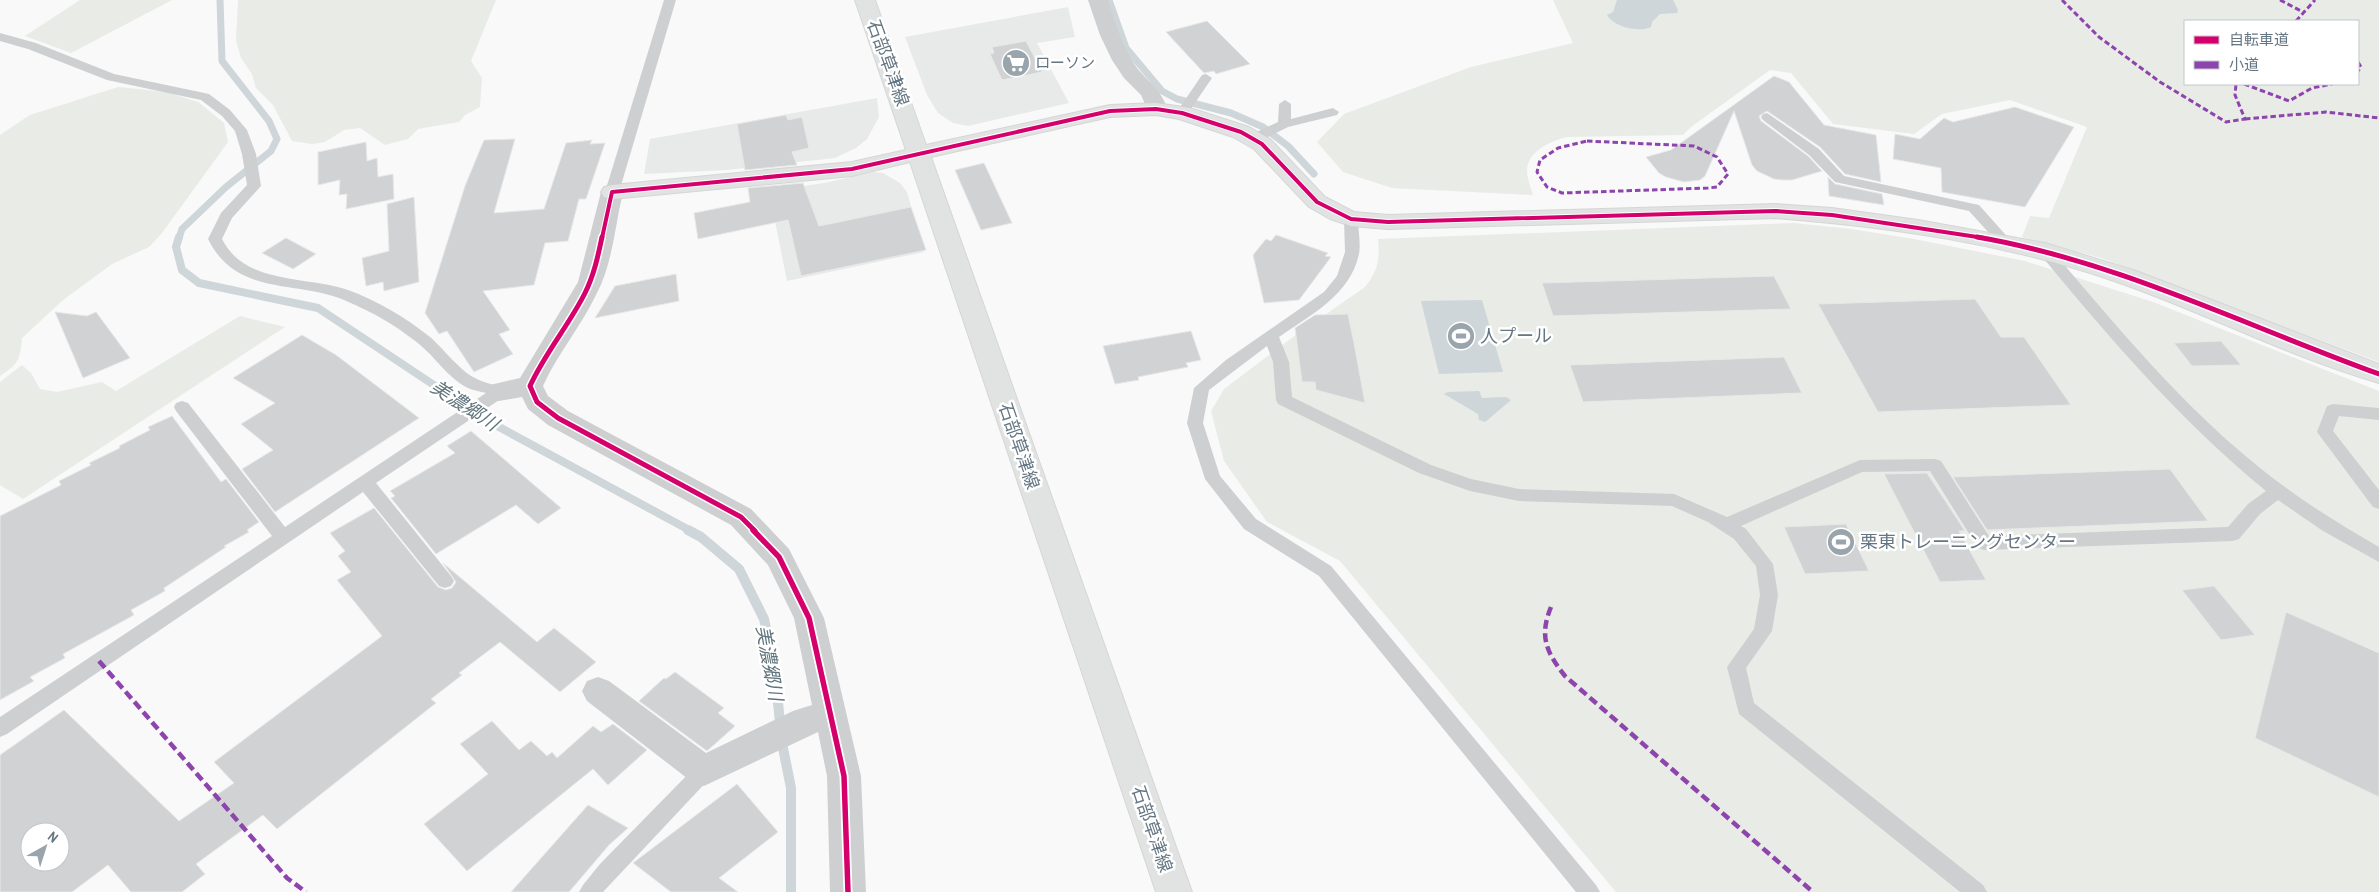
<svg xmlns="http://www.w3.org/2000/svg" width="2379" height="892" font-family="'Archivo Narrow','Noto Sans JP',sans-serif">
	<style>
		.built { fill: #e8e9e9 }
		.green { fill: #e8ebe6; fill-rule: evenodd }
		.water { fill: #ced6d9 }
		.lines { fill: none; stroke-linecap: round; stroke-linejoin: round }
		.stream-far2 { stroke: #ced6d9; stroke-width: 7 }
		.stream-far1 { stroke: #ced6d9; stroke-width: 8 }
		.stream { stroke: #ced6d9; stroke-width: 10 }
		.building { fill: #d0d2d3; stroke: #e8e8e8; fill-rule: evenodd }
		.secondary-casing { stroke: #d5d6d7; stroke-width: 2 }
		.lane { fill: #cecfd0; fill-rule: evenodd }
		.street { fill: #cecfd0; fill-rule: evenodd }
		.secondary { fill: #e1e2e2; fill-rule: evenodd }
		.quiet-far1 { stroke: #8e44ad; stroke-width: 3; stroke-dasharray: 5.5 3; stroke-linecap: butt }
		.quiet { stroke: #8e44ad; stroke-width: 4.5; stroke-dasharray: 9 4.5; stroke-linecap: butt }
		.cycleway-far2-casing { stroke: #fff; stroke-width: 6 }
		.cycleway-far1-casing { stroke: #fff; stroke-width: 8 }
		.cycleway-casing { stroke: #fff; stroke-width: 9 }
		.cycleway-far2 { stroke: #d6006c; stroke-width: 4 }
		.cycleway-far1 { stroke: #d6006c; stroke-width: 5 }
		.cycleway { stroke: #d6006c; stroke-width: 5.5 }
		.labels { text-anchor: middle; stroke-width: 5; stroke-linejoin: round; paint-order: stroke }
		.far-poi-label { font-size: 15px; fill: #657683; stroke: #fff; text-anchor: start }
		.street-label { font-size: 18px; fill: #657683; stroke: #fff }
		.poi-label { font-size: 18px; fill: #657683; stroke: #fff; text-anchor: start }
		.water-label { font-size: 19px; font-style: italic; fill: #60757c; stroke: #fff }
	</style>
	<rect width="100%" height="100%" fill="#f9f9f9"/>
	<g class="built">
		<polygon points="1068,7 1075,37 1037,43 1069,103 968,126 953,123 938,113 927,95 905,37"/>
		<polygon points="877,98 879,117 867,139 856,148 835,158 727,170 644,174 650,139"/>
		<polygon points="874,172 883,173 900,183 907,192 924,252 787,281 769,191 824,183"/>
	</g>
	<g class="green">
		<polygon points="80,0 172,0 71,53 25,36"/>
		<polygon points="238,0 496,0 471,61 482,78 480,107 465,115 459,122 418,129 408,139 385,145 360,128 344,130 325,142 312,144 292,141 273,105 256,88 252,74 241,58 236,41"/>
		<path d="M1553,0H2379V362L2101,258L2022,237L2030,216L2049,218L2087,127L2010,100L1942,114L1914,134L1833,124L1791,73L1770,70L1691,127L1683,135L1567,137C1551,141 1527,151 1527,171C1527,178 1531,188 1533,195L1392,188L1343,172L1317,142L1344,114L1471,67L1573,43ZM2185,21H2358V84H2185Z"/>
		<path d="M118,87L167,92L198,102L224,123L228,142L162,233L149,247L112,264L63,300L22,338C20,361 18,364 0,376V135L30,115Z"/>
		<path d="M1794,223L1851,229L1914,239L2025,261L2153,302L2379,391V892H1616L1340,561L1267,522L1224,461L1211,411L1224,389L1289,340L1365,287C1378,271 1380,259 1378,239Z"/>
		<polygon points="240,316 285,327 23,499 0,485 0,382 22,365 31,373 40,389 57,392 102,382 116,391"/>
	</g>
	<g class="water">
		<path d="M1617,0H1673L1678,10L1677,13L1660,14L1652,22L1651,27C1639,33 1614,27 1607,15L1613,12Z"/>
		<polygon points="1482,300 1503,372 1439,374 1421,301"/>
		<polygon points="1479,391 1482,398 1506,397 1511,400 1485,422 1479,420 1478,414 1444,394 1448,392"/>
	</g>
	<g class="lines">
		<g class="stream-far2">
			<polyline points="1109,0 1126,48 1162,91 1177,99 1231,113 1263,127 1288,146 1314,174"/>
			<polyline points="179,238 182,229 226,187 271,151 277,139 269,121 222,61 220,0"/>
		</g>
		<polyline class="stream-far1" points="179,237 176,247 182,270 199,283 318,308 488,421 691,531"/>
		<polyline class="stream" points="688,530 701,537 739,569 764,619 775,672 782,743 791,788 791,892"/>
	</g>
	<g class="building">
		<polygon points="1207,21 1250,64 1216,74 1214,71 1204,73 1166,32"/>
		<polygon points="1026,41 1042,72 1002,80 990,54 994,53 992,47"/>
		<polygon points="1774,76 1789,82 1824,125 1876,135 1881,182 1845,174 1820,147 1767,111 1759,116 1761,121 1808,156 1822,171 1792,180 1783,180 1774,179 1757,171 1752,165 1734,111 1705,176 1700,180 1684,182 1666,177 1659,173 1646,157 1671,150"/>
		<polygon points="2015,107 2074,127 2025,207 1942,192 1941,168 1893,159 1895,134 1920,139 1944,118 1953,122"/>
		<polygon points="786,115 788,120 802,117 809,148 792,152 797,165 745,170 737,124"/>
		<polygon points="515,139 494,213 544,209 566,143 592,140 590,144 605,143 586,199 579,199 568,241 545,243 534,285 483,291 510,330 499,334 513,354 474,372 447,331 439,334 425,313 465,186 484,140"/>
		<polygon points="366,142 367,161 377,158 378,177 393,174 394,199 346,209 347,194 339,195 340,180 318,185 318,152"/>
		<polygon points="984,163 1012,223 981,230 955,170"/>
		<polygon points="1828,177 1835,184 1882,194 1884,205 1829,196"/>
		<polygon points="803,183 819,226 911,207 926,250 801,276 788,220 698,239 694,213 750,202 748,188"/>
		<polygon points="414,197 419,282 384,291 383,282 366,286 362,258 389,251 387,204"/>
		<polygon points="1276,235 1328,253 1325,256 1331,257 1299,300 1264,303 1253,255 1266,239 1271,241"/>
		<polygon points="286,238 316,254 293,269 262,253"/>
		<polygon points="676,274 679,301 595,318 615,286"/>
		<polygon points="1774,276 1791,309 1553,316 1542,283"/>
		<polygon points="1975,299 2001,337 2024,337 2071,405 1878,412 1818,304"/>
		<polygon points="55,312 87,316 96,312 130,358 83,378"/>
		<polygon points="1348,314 1354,343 1365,403 1316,390 1315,382 1302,382 1295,328 1315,315"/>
		<polygon points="1191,331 1201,360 1186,363 1188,367 1138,377 1139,380 1115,384 1103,346"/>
		<polygon points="302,335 336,355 419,418 275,512 242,469 273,450 241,424 275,403 233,378"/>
		<polygon points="2221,341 2241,365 2192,366 2174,343"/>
		<polygon points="1784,357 1802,393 1583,402 1570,365"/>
		<polygon points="172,416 221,482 226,479 259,522 247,530 249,532 224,546 226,547 164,588 165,591 131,610 134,615 63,654 65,658 30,677 34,681 0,700 0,516 61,485 59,481 91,465 89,463 120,448 119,446 150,430 148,427"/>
		<polygon points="471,431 561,508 538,524 516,505 436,554 391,498 395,496 390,491 455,453 447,446"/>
		<polygon points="2170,469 2208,521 1987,530 1953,477"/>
		<polygon points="1927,473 1965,531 1959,531 1986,580 1940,582 1884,474"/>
		<path d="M374,508L438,587L446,590L452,588L456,582L443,563L537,642L554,628L596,662L560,692L500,642L459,673L462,675L431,699L436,703L277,829L263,815L196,864L205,874L182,892H131L108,865L72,892H0V755L64,710L179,821L234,783L214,762L382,636L337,580L351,572L338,556L345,551L330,533ZM30,832H60V862H30Z"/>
		<polygon points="1846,524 1869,571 1805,574 1784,527"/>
		<polygon points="2214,586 2255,635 2221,640 2182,590"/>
		<polygon points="2286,612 2379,653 2379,797 2255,738"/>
		<polygon points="675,672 724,708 718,713 735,726 707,751 639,701 664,678 666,679"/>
		<polygon points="492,721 519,750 531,741 547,756 552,752 557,758 593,726 601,732 613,724 647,750 608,785 593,769 467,871 424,824 488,774 460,744"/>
		<polygon points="737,784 778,832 719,878 738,892 671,892 633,863"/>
		<polygon points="588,805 628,828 609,845 569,892 511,892"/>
	</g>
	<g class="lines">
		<defs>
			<path id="secondary" d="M855,0H875L926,145L1110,105L1156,103L1190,108L1249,127L1270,139L1325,197L1354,212L1388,215L1776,204L1832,208L1918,220L2045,243L2136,271L2379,364V383C2289,357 2206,313 2117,282C2008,244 1892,227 1776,218L1388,229L1351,226L1330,219L1309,207L1254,149L1233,137L1179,119L1156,115L1110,117L931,157L1192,892H1156L910,162L852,176L612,199L604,197L601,192L604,187L612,185L852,162L906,150Z"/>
		</defs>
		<use href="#secondary" class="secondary-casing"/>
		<g class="lane">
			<polygon points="664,0 676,0 619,192 617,195 607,195 605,192"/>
			<path d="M0,33L36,43L114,74L209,94L230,110L247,130L256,154L261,186L232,218L222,239C245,285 306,276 348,290C378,301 405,317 430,337C444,349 460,371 475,378C484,383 495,385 505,388L507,392L505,396L376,483L451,576L454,581L451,586L445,588L439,586L363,492L7,734L0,737V717L272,536L176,411L174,407L176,403L182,401L188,403L285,527L486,393C479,391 470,390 464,386C448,377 434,356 419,344C394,324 374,313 344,300C296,280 237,297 208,239L221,213L247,185L242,154L235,131L222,116L201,100L107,80L28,49L0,41Z"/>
			<polygon points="1206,74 1212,78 1186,116 1182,117 1178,116 1176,113 1202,75"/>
			<polygon points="1285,100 1291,104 1291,119 1333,108 1339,112 1337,115 1288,127 1258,142 1248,142 1247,139 1248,136 1278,122 1279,104"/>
			<polygon points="1767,113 1819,149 1844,176 1979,205 2012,242 2010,245 2000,245 1969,211 1835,182 1809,155 1763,120 1761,117 1763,114"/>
			<path d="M1351,215L1358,219C1358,230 1361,243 1359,254C1350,295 1312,314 1279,337L1289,362L1292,397L1431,465L1471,479L1519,489L1674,494L1727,517L1860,460L1935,459L1941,461L1989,536L2228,527L2248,504L2266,491C2181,421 2110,339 2040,254L2038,251L2045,246L2050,248C2123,334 2197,424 2289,490C2318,511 2348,529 2379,547V562L2323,531L2278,500L2260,514L2239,539L2233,541L1984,550L1978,548L1930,471L1862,472L1741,526L1746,529L1773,564L1778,595L1772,631L1746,668L1754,703L1983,885L1987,892H1960L1739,714L1727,667L1754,629L1760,595L1756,566L1734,539L1708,522L1672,506L1519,501L1470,491L1419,473L1278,404L1276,400L1273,362L1267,346L1209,390L1203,423L1220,476L1256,519L1331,566L1596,885L1600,892H1576L1319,576L1244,529L1205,479L1187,423L1194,388L1226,360L1324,292L1337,276L1345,252L1344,219Z"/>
			<polygon points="2333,404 2379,408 2379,420 2339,416 2333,431 2379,490 2379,509 2373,507 2317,432 2327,406"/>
			<polygon points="704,762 711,765 714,771 711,777 603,892 579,892 583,885 600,864 697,765"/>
		</g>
		<g class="street">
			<path d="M1088,0H1108C1115,22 1122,46 1135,65C1146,81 1162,89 1167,109L1163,113L1156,115L1149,113L1141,95L1124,78L1112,60L1100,35Z"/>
			<path d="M612,185L620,187L623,192C615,225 613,262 597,293C582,325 558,353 543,386L548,396L568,411L751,509L789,549L824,618L861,776L866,892H830L827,776L818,732L704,786L692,782L587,701L582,691L587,681L598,677L609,681L706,753L793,711L812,705L794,618L768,565L731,525L548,425L528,409L522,397L499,401L490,399L486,392L490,385L520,378L578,282L601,192L604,187Z"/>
		</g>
		<use href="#secondary" class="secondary"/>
		<g class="quiet-far1">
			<polyline points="2062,0 2099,37 2160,82 2226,122 2245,119 2235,95 2236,84"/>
			<polyline points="2280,0 2303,12"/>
			<polyline points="2296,21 2315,0"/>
			<polyline points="2358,62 2361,67 2358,71"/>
			<polyline points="2244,84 2289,101 2312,88 2332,84"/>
			<polyline points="2245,119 2326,112 2379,118"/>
			<polygon points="1587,141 1694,146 1717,157 1728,174 1717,187 1708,188 1562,193 1547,187 1537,172 1540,160 1558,148"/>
		</g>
		<g class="quiet">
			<path d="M1551,607C1539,636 1546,652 1565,676L1813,892"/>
			<polyline points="99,661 287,878 306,892"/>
		</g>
		<defs>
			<polyline id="cycleway-far2" points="602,238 612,192 852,169 1110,111 1156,109 1182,113 1241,132 1262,144 1317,202 1351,219 1388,222 1776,211 1832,215 1984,238"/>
			<g id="cycleway-far1">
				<path d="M602,237C598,256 594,275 585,293C569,325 545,353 530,386L537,402L558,418L741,517L755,531"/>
				<path d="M1977,237C2117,261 2246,326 2379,374"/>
			</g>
			<polyline id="cycleway" points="753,530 779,557 809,618 844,776 848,892"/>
		</defs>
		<use href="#cycleway-far2" class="cycleway-far2-casing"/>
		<use href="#cycleway-far1" class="cycleway-far1-casing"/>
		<use href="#cycleway" class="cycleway-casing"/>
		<use href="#cycleway-far2" class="cycleway-far2"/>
		<use href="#cycleway-far1" class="cycleway-far1"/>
		<use href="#cycleway" class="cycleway"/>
	</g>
	<defs>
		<symbol id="supermarket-disc" viewBox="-11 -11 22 22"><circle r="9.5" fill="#99a4ac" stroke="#fff"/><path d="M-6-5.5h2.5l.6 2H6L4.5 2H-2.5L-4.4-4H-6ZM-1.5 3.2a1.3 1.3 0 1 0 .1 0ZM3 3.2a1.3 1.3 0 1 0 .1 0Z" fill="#fff"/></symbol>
		<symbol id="stadium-disc" viewBox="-11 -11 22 22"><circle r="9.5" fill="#99a4ac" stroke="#fff"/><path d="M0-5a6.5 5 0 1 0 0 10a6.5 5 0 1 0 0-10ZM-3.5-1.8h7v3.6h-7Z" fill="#fff"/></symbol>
	</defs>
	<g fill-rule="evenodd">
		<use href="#supermarket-disc" x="1000" y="47" width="32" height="32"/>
		<use href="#stadium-disc" x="1445" y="320" width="32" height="32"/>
		<use href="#stadium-disc" x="1825" y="526" width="32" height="32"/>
	</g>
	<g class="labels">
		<g class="far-poi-label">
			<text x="1035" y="68">ローソン</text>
		</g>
		<g class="street-label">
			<text transform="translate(888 63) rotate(70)" y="6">石部草津線</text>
			<text transform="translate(1019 446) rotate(71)" y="6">石部草津線</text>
			<text transform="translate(1152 829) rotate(71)" y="6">石部草津線</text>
		</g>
		<g class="poi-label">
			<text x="1480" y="342">人プール</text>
			<text x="1860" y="548">栗東トレーニングセンター</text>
		</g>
		<g class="water-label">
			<text transform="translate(465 405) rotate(33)" y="7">美濃郷川</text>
			<text transform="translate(770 663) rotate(80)" y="7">美濃郷川</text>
		</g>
	</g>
	<rect x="2184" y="20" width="175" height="65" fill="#ffffff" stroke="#c1c8cd"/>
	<rect x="2194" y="36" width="25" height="8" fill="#d6006c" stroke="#c1c8cd"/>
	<text x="2229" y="45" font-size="15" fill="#657683">自転車道</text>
	<rect x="2194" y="61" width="25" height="8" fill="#8e44ad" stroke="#c1c8cd"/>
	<text x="2229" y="70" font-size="15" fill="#657683">小道</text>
	<g transform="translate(45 847) rotate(39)"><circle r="24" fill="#ffffff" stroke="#c1c8cd"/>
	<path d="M0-4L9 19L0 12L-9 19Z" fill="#99a4ac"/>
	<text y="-8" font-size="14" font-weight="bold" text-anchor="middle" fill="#657683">N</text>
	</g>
</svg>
